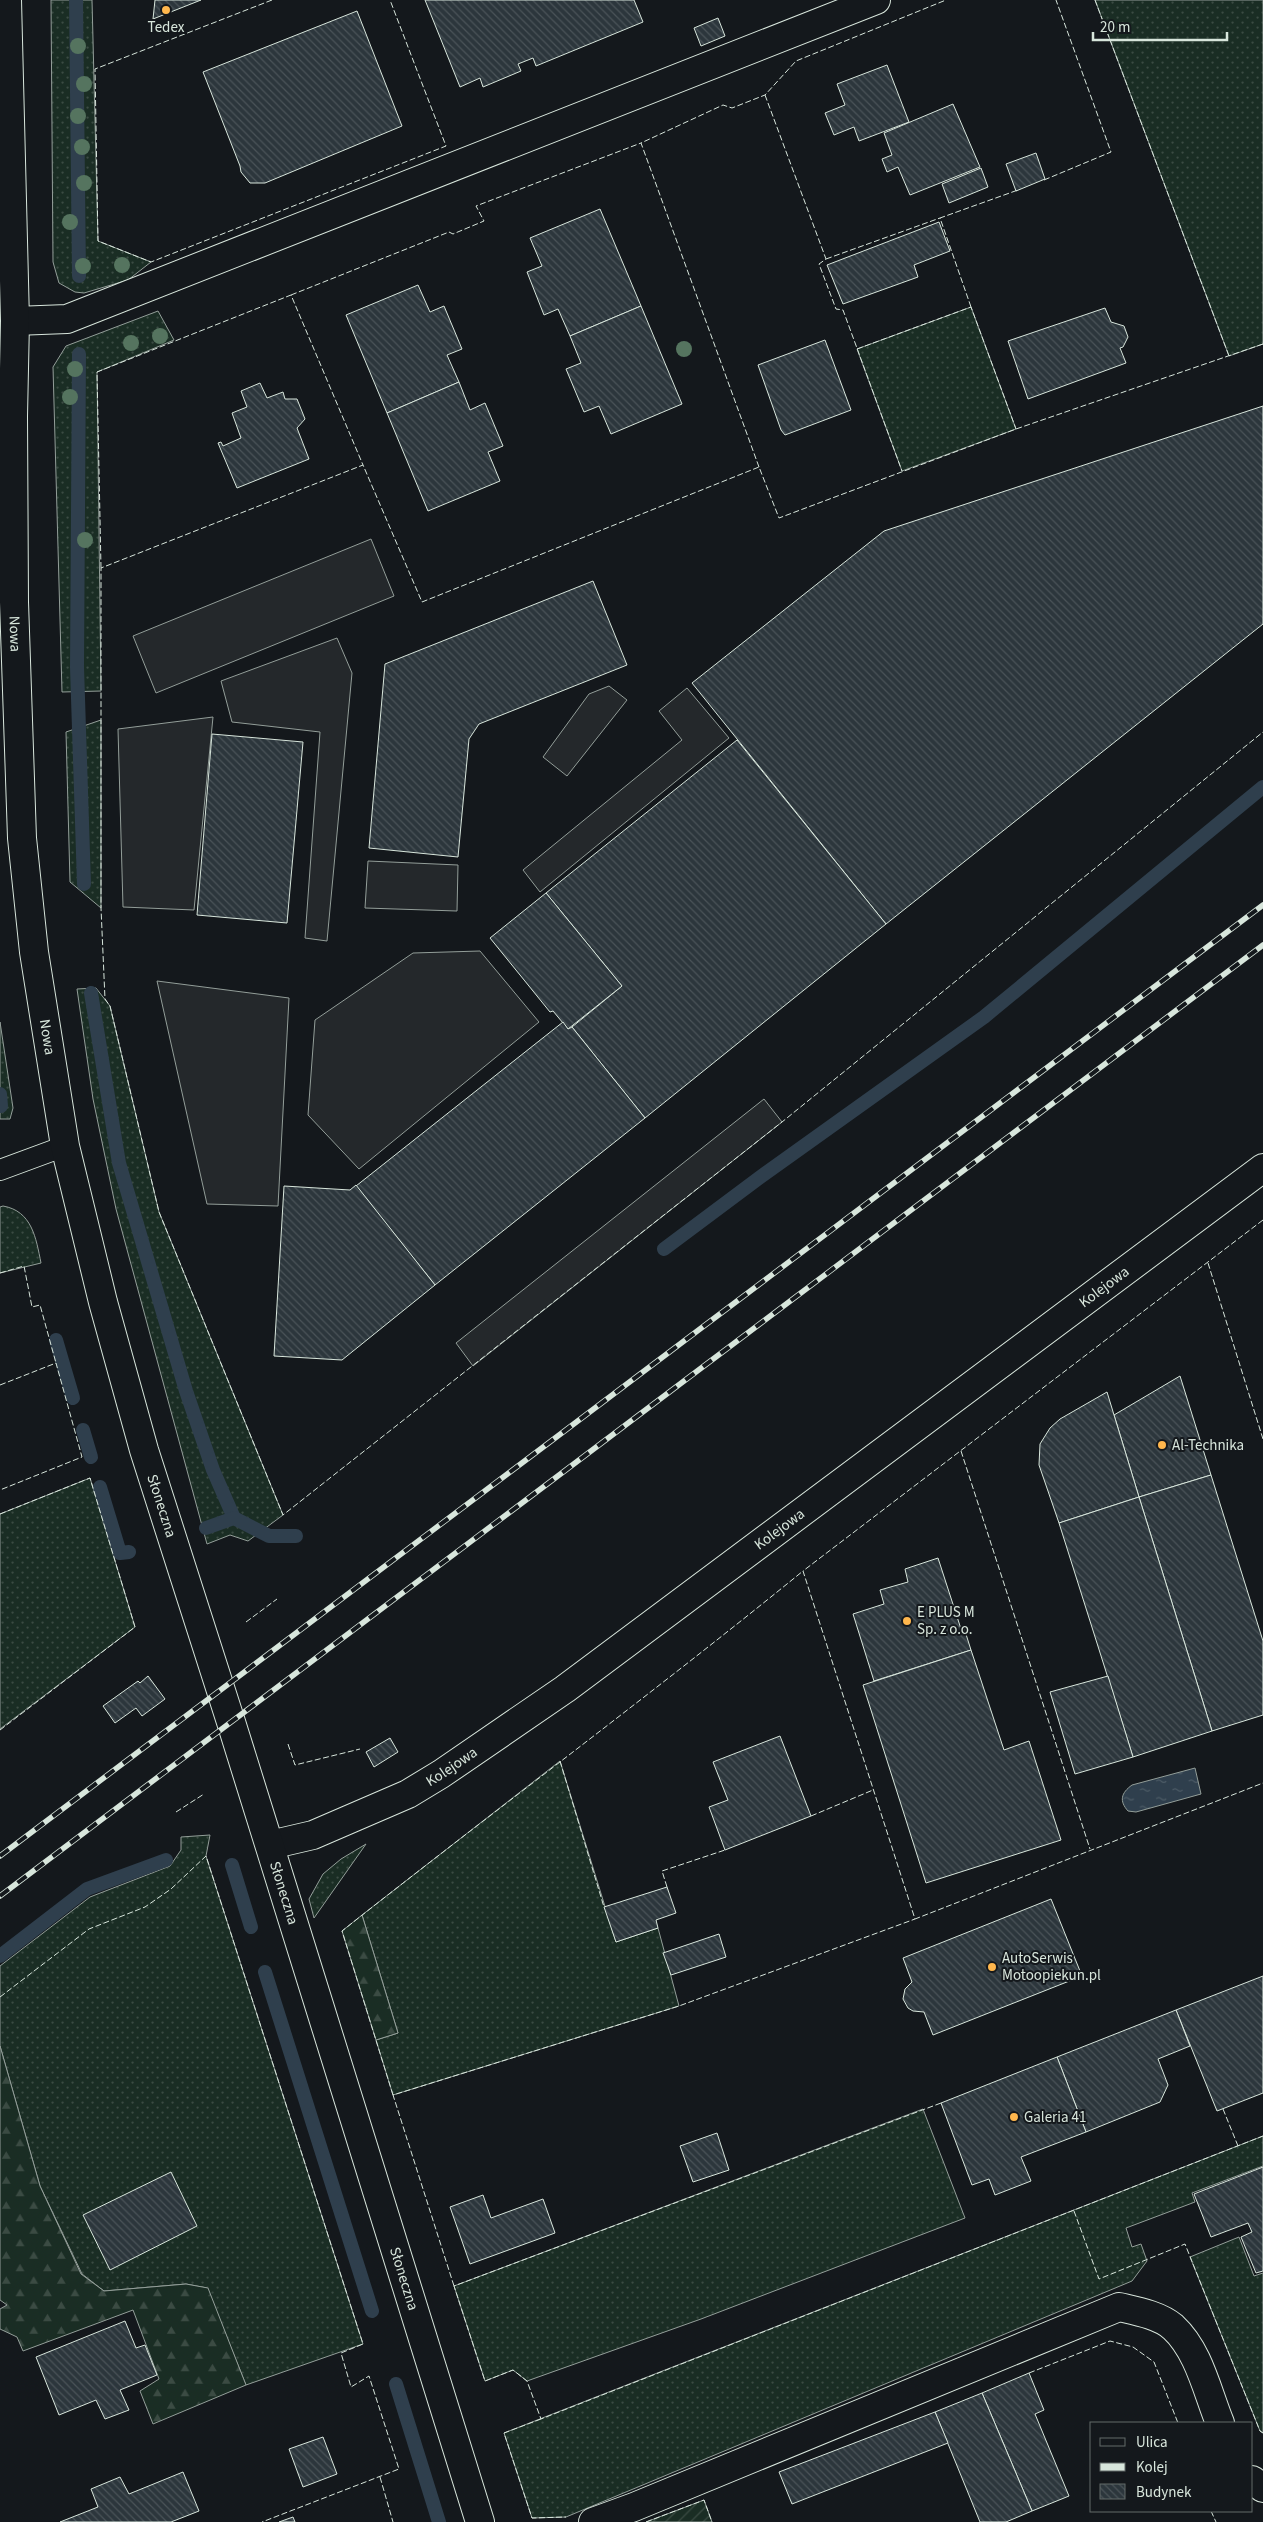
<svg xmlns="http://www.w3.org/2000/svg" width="1263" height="2522" font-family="'Source Sans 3',sans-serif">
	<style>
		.grass { fill: url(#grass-dots); stroke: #939e99 }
		.forest { fill: url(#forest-firs); stroke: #939e99 }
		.garden { fill: url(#garden-furrows); stroke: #939e99 }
		.parking { fill: #24282b; stroke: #939e99 }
		.water { fill: url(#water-ripples); stroke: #939e99 }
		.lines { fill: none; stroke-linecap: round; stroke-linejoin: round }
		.stream { stroke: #2f3f4d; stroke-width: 14 }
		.building { fill: url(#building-back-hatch); stroke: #d8e6dc }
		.service-casing { stroke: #d8e6dc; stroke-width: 22 }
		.minor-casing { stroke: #d8e6dc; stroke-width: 30 }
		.tertiary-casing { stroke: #d8e6dc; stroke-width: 30 }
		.secondary-casing { stroke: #d8e6dc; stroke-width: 30 }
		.service { stroke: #14181c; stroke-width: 20 }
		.minor { stroke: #14181c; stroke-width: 28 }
		.tertiary { stroke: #14181c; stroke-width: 28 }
		.secondary { stroke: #14181c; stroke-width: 28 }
		.rail-casing { stroke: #d8e6dc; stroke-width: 5.5 }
		.rail { stroke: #14181c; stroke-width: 4; stroke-dasharray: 11; stroke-linecap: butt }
		.fence { stroke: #d8e6dc; stroke-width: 1; stroke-dasharray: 6 2.5; stroke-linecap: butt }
		.tree { fill: #55745f }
		.poi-dot { fill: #ffb74d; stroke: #14181c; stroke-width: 2 }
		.labels { text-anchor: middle; stroke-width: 4; stroke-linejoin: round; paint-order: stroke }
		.poi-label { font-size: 15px; fill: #d8e6dc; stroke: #14181c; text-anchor: start }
		.street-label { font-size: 15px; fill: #d8e6dc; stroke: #14181c }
	</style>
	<defs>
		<pattern id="grass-dots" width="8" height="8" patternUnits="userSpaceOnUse" patternTransform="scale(1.25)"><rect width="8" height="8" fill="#1a2d24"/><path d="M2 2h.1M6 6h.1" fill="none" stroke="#3b4b43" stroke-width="1.8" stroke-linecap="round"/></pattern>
		<pattern id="forest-firs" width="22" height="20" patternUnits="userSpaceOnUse" patternTransform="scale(1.25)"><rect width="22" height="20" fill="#1a2d24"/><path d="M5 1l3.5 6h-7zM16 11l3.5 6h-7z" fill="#3b4b43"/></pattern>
		<pattern id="garden-furrows" width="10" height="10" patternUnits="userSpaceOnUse" patternTransform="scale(1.25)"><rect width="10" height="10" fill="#1a2d24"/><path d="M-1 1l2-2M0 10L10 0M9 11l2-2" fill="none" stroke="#3b4b43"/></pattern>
		<pattern id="water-ripples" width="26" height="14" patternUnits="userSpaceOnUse" patternTransform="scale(1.25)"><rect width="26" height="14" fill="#2f3f4d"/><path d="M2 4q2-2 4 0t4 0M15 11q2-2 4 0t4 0" fill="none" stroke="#4c5b66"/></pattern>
		<pattern id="building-back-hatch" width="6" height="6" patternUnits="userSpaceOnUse" patternTransform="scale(1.25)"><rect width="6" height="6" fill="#2c363c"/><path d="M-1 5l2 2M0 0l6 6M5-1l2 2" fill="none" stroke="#4a5358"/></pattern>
	</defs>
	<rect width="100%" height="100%" fill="#14181c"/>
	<g class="grass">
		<polygon points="51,0 92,0 98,241 151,262 128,280 84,293 75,292 59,283 53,262"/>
		<polygon points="1095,0 1263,0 1263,344 1229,356"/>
		<polygon points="971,307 1016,429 902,471 857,349"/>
		<polygon points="158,311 174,340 97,372 101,691 62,692 53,367 66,346"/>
		<polygon points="101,720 101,908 70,882 66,732"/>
		<polygon points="96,988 110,1006 159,1212 283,1515 248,1541 230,1535 207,1544 116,1209 93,1099 77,989"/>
		<polygon points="0,1022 13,1108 10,1119 0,1119"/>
		<path d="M3,1206C32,1211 36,1238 41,1263L0,1273V1207Z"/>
		<polygon points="90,1478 135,1627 0,1729 0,1514"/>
		<polygon points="560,1761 616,1942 658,1928 679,2006 393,2095 376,2040 398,2033 362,1915"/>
		<polygon points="210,1835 206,1856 363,2344 246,2385 207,2288 186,2284 104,2291 82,2274 40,2186 0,2046 0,1966 90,1897 170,1866 181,1850 181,1837"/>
		<polygon points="366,1844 314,1918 309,1899 323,1874 341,1859"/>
		<polygon points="923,2109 965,2218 701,2319 527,2381 513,2370 485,2381 454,2286"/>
		<polygon points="1263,2136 1263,2166 1192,2193 1195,2202 1126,2228 1132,2247 1141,2244 1147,2261 1132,2281 566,2517 532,2518 504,2433"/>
		<polygon points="1239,2237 1254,2276 1263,2273 1263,2433 1260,2431 1190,2257"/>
	</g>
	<g class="forest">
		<polygon points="362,1915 398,2033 376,2040 342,1931"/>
		<polygon points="0,2046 40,2186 81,2274 104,2291 186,2284 208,2288 246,2385 153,2424 140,2391 159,2379 133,2310 23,2351 17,2337 0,2329 0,2309 7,2305 0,2300"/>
	</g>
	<polygon class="garden" points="704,2500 712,2522 646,2522"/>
	<g class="parking">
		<polygon points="371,539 394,596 156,693 133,636"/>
		<polygon points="337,638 352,673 327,941 305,938 320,732 232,722 221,681"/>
		<polygon points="609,686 627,700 567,776 543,757 589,694"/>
		<polygon points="687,688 729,738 540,892 523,870 682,740 659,711"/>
		<polygon points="213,717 194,910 123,907 118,729"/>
		<polygon points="368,861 458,865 457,911 365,908"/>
		<polygon points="480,951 539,1022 359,1169 308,1115 315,1020 413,953"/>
		<polygon points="157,981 289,998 278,1206 207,1204"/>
		<polygon points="764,1099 782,1122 473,1366 456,1343"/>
	</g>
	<path class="water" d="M1195,1768L1201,1794L1136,1812L1128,1811C1119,1801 1121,1793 1132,1785Z"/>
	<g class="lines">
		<g class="stream">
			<polyline points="76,0 79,276"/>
			<polyline points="79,354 77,667 84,884"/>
			<polyline points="91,993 119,1163 186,1391 213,1470 234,1518"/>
			<polyline points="0,1094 1,1106"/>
			<polyline points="664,1249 759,1178 984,1017 1263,787"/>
			<polyline points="56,1340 73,1398"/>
			<polyline points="83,1430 91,1457"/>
			<polyline points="100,1487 120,1553 129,1552"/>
			<polyline points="206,1528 234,1518 269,1536 296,1536"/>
			<polyline points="232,1865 251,1927"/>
			<polyline points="0,1956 87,1889 166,1860"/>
			<polyline points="265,1972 372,2311"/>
			<polyline points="396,2384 439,2522"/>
		</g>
	</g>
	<g class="building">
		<polygon points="155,0 201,0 153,19"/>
		<polygon points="425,0 634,0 643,22 536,66 533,58 518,64 521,71 483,87 480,78 460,87"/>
		<polygon points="357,11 402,126 265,183 250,183 241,172 240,166 203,72"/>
		<polygon points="718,18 725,36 701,46 694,28"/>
		<polygon points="887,65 909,122 859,141 854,127 834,135 825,113 845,105 837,84"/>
		<polygon points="953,104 980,167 910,195 898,167 887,172 882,159 892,155 884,133"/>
		<polygon points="1036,153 1045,179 1016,191 1006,164"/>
		<polygon points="981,168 988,187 949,203 942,184"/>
		<polygon points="600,209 641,306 570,336 558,309 544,315 527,272 542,266 530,238"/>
		<polygon points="939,222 950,251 914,265 918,277 843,304 827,265"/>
		<polygon points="418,285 430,312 444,306 462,349 447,355 459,382 387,413 346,315"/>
		<polygon points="641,306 682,404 611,434 599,406 584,412 566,369 581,363 570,336"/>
		<polygon points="1105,308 1111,322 1124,326 1128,337 1123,347 1120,348 1126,363 1028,399 1008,341"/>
		<polygon points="825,340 851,410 785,435 781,430 758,365"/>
		<polygon points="459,382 470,410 485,403 503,446 488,452 500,481 428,511 387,413"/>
		<polygon points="260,383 267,398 283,392 285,399 297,399 305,419 297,428 309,459 237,488 218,443 221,442 223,446 241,438 232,413 247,407 241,391"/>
		<polygon points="1263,406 1263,624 886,924 692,683 884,531"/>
		<polygon points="593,581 627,665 479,724 469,739 458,857 369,848 385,664"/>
		<polygon points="212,734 303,742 287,923 197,915"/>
		<polygon points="737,740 886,924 645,1118 572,1027 622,986 546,893"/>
		<polygon points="546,893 622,986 568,1029 553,1011 550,1012 490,938"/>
		<polygon points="563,1022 568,1029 572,1027 645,1118 435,1285 356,1186"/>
		<polygon points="356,1185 435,1285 342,1360 274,1356 284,1186 350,1190"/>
		<polygon points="1180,1376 1211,1475 1139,1497 1114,1415"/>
		<polygon points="1107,1392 1139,1497 1059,1523 1039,1465 1040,1444 1050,1428 1060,1419"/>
		<polygon points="1211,1475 1263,1641 1263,1715 1212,1731 1139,1497"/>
		<polygon points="1139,1497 1212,1731 1133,1757 1059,1523"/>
		<polygon points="938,1558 961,1629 964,1628 971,1650 874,1681 853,1614 884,1604 880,1590 908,1582 905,1569"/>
		<polygon points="971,1650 1004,1750 1029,1741 1061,1840 926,1883 863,1685"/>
		<polygon points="148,1676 165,1699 142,1716 136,1708 115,1723 103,1706 138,1681 140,1683"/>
		<polygon points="1108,1676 1133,1757 1075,1774 1050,1692"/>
		<polygon points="780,1736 811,1816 725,1850 709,1807 728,1800 713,1762"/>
		<polygon points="390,1738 398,1752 374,1767 366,1752"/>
		<polygon points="667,1887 676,1913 656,1920 658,1928 616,1942 604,1907"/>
		<polygon points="1051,1899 1082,1976 933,2035 924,2012 913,2011 908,2008 903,1999 905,1989 912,1982 903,1958"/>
		<polygon points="719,1934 726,1957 671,1975 663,1953"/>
		<polygon points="1263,1976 1263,2093 1217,2111 1176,2010"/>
		<polygon points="1176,2010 1190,2046 1158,2059 1168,2085 1160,2102 1086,2132 1057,2057"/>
		<polygon points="1057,2057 1086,2132 1021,2157 1031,2181 995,2195 989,2179 972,2185 941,2103"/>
		<polygon points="717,2133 729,2170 693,2182 680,2146"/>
		<polygon points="1263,2167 1263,2271 1256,2273 1241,2237 1252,2232 1248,2223 1211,2237 1194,2194"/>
		<polygon points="171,2172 197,2226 110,2270 83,2215"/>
		<polygon points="483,2195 491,2218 543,2199 555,2233 470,2264 450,2207"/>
		<polygon points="125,2321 136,2348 145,2345 157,2375 120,2390 129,2410 105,2419 96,2400 59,2415 36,2357"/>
		<polygon points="1029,2373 1044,2410 1035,2414 1069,2496 1032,2511 982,2393"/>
		<polygon points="982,2393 1032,2511 1006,2522 980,2522 935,2412"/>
		<polygon points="935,2412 948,2443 792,2504 779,2472"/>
		<polygon points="323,2437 337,2474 303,2487 289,2449"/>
		<polygon points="183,2472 199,2511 171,2522 60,2522 98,2507 91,2489 120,2477 129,2494"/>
		<polygon points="293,2517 295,2522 279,2522"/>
	</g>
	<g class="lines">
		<defs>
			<polyline id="service" points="0,1170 65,1146"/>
			<g id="minor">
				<polyline points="15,321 67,319 876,0"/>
				<polyline points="1252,2480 1263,2488"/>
				<path d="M593,2522L634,2507L1119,2307C1136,2311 1159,2315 1173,2327C1199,2351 1207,2391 1220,2423"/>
			</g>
			<g id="tertiary">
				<path id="s1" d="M270,1845L313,1835L408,1794L441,1774L565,1689L1263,1168"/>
			</g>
			<g id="secondary">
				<path id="s2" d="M7,0L15,321L13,416L14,602L22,838L34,952L65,1146L103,1302L144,1450L231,1722L480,2522"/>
			</g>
		</defs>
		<use href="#service" class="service-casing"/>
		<use href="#minor" class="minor-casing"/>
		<use href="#tertiary" class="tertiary-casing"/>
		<use href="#secondary" class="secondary-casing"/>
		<use href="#service" class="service"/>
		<use href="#minor" class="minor"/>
		<use href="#tertiary" class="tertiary"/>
		<use href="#secondary" class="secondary"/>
		<defs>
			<g id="rail">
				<polyline points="0,1856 1263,905"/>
				<polyline points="0,1896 1263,945"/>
			</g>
		</defs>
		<use href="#rail" class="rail-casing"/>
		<use href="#rail" class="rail"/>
		<g class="fence">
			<polyline points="272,0 95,69 98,241 151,262 446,146 390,0"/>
			<polyline points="1095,0 1229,356"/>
			<polyline points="765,95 826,259 819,264 836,309 843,310 902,471"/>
			<polyline points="1044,180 1111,152 1056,0"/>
			<polyline points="826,259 940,218"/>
			<polyline points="291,295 449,232 453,234 484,221 476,206 641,143"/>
			<polyline points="971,307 940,218 1018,190"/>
			<polyline points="1263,344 1016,429 779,518 759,467 422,602 363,465 101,568 101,908 105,999 110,1006 159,1212 283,1515 782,1122 1263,732"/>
			<polyline points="857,349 971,307 1016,429"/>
			<polyline points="759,467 641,143 723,105 732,108 765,95 796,61 946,0"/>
			<polyline points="101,568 97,372 291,295 363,465"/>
			<polyline points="1263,1220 803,1571 915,1919 1263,1783"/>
			<polyline points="1208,1263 1263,1439"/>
			<polyline points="0,1273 24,1266 32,1307 40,1305 56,1363"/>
			<polyline points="0,1385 56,1363 82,1457 0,1490"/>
			<polyline points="961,1451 1090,1849"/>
			<polyline points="0,1514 90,1478 135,1627 0,1730"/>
			<polyline points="246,1622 277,1599"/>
			<polyline points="288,1744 295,1765 360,1749"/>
			<polyline points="560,1761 604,1907"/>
			<polyline points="176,1812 204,1794"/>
			<polyline points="811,1816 873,1790"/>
			<polyline points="667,1887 662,1871 725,1850"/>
			<polyline points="0,1997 89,1929 145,1907 171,1889 206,1856 363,2344 341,2353 351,2387 369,2376 399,2469 262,2522"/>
			<path d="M393,2095L342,1931C495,1810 652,1694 803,1571"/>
			<polyline points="941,2103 454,2286 485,2381 513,2370 527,2381 541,2419 1263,2136"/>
			<polyline points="1223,2109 1238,2146"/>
			<polyline points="1074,2211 1099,2279 1185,2244 1260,2431 1263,2433"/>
			<polyline points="454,2286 393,2095 679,2006 915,1919"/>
			<polyline points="1029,2373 1110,2341 1133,2347 1154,2362 1178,2423"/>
			<polyline points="541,2419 504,2433 532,2518 566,2517"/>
			<polyline points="380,2477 393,2522"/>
			<polyline points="1211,2511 1216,2522"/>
			<polyline points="646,2522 704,2500 712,2522"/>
		</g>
	</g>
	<g class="tree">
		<circle cx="78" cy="46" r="8"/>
		<circle cx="84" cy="84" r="8"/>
		<circle cx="78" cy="116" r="8"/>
		<circle cx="82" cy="147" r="8"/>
		<circle cx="84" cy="183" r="8"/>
		<circle cx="70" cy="222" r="8"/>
		<circle cx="122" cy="265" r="8"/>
		<circle cx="83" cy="266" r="8"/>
		<circle cx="160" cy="336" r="8"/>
		<circle cx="131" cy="343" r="8"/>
		<circle cx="684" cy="349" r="8"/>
		<circle cx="75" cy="369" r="8"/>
		<circle cx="70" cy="397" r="8"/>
		<circle cx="85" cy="540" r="8"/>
	</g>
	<g class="poi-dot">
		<circle cx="166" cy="10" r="5"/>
		<circle cx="1162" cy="1445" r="5"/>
		<circle cx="907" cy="1621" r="5"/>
		<circle cx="992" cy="1967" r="5"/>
		<circle cx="1014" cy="2117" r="5"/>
	</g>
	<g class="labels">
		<g class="poi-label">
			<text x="166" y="32" text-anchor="middle">Tedex</text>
			<text x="1172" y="1450">Al-Technika</text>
			<text x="917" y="1617">E PLUS M<tspan x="917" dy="17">Sp. z o.o.</tspan></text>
			<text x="1002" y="1963">AutoSerwis<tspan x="1002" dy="17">Motoopiekun.pl</tspan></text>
			<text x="1024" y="2122">Galeria 41</text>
		</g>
		<g class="street-label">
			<text dy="5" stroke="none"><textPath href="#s2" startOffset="634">Nowa</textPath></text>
			<text dy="5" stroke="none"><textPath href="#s2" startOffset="1039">Nowa</textPath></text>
			<text dy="5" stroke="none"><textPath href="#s1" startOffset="1009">Kolejowa</textPath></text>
			<text dy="5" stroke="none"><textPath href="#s2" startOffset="1522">Słoneczna</textPath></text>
			<text dy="5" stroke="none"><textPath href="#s1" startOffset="604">Kolejowa</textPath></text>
			<text dy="5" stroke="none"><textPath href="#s1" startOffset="199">Kolejowa</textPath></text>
			<text dy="5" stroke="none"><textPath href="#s2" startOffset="1928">Słoneczna</textPath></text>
			<text dy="5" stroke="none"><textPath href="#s2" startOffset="2332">Słoneczna</textPath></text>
		</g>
	</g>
	<rect x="1090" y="2422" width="162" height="90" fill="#14181c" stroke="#626a69"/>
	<rect x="1100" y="2438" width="25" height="8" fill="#14181c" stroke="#626a69"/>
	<text x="1136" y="2447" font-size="15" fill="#d8e6dc">Ulica</text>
	<rect x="1100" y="2463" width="25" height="8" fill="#d8e6dc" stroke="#626a69"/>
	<text x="1136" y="2472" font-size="15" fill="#d8e6dc">Kolej</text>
	<rect x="1100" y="2484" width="25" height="15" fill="url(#building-back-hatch)" stroke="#626a69"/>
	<text x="1136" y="2497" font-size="15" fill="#d8e6dc">Budynek</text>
	<path d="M1093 32v8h134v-8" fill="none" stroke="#d8e6dc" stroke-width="2.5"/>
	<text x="1100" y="32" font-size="15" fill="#d8e6dc" stroke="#14181c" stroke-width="4" paint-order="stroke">20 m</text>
</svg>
